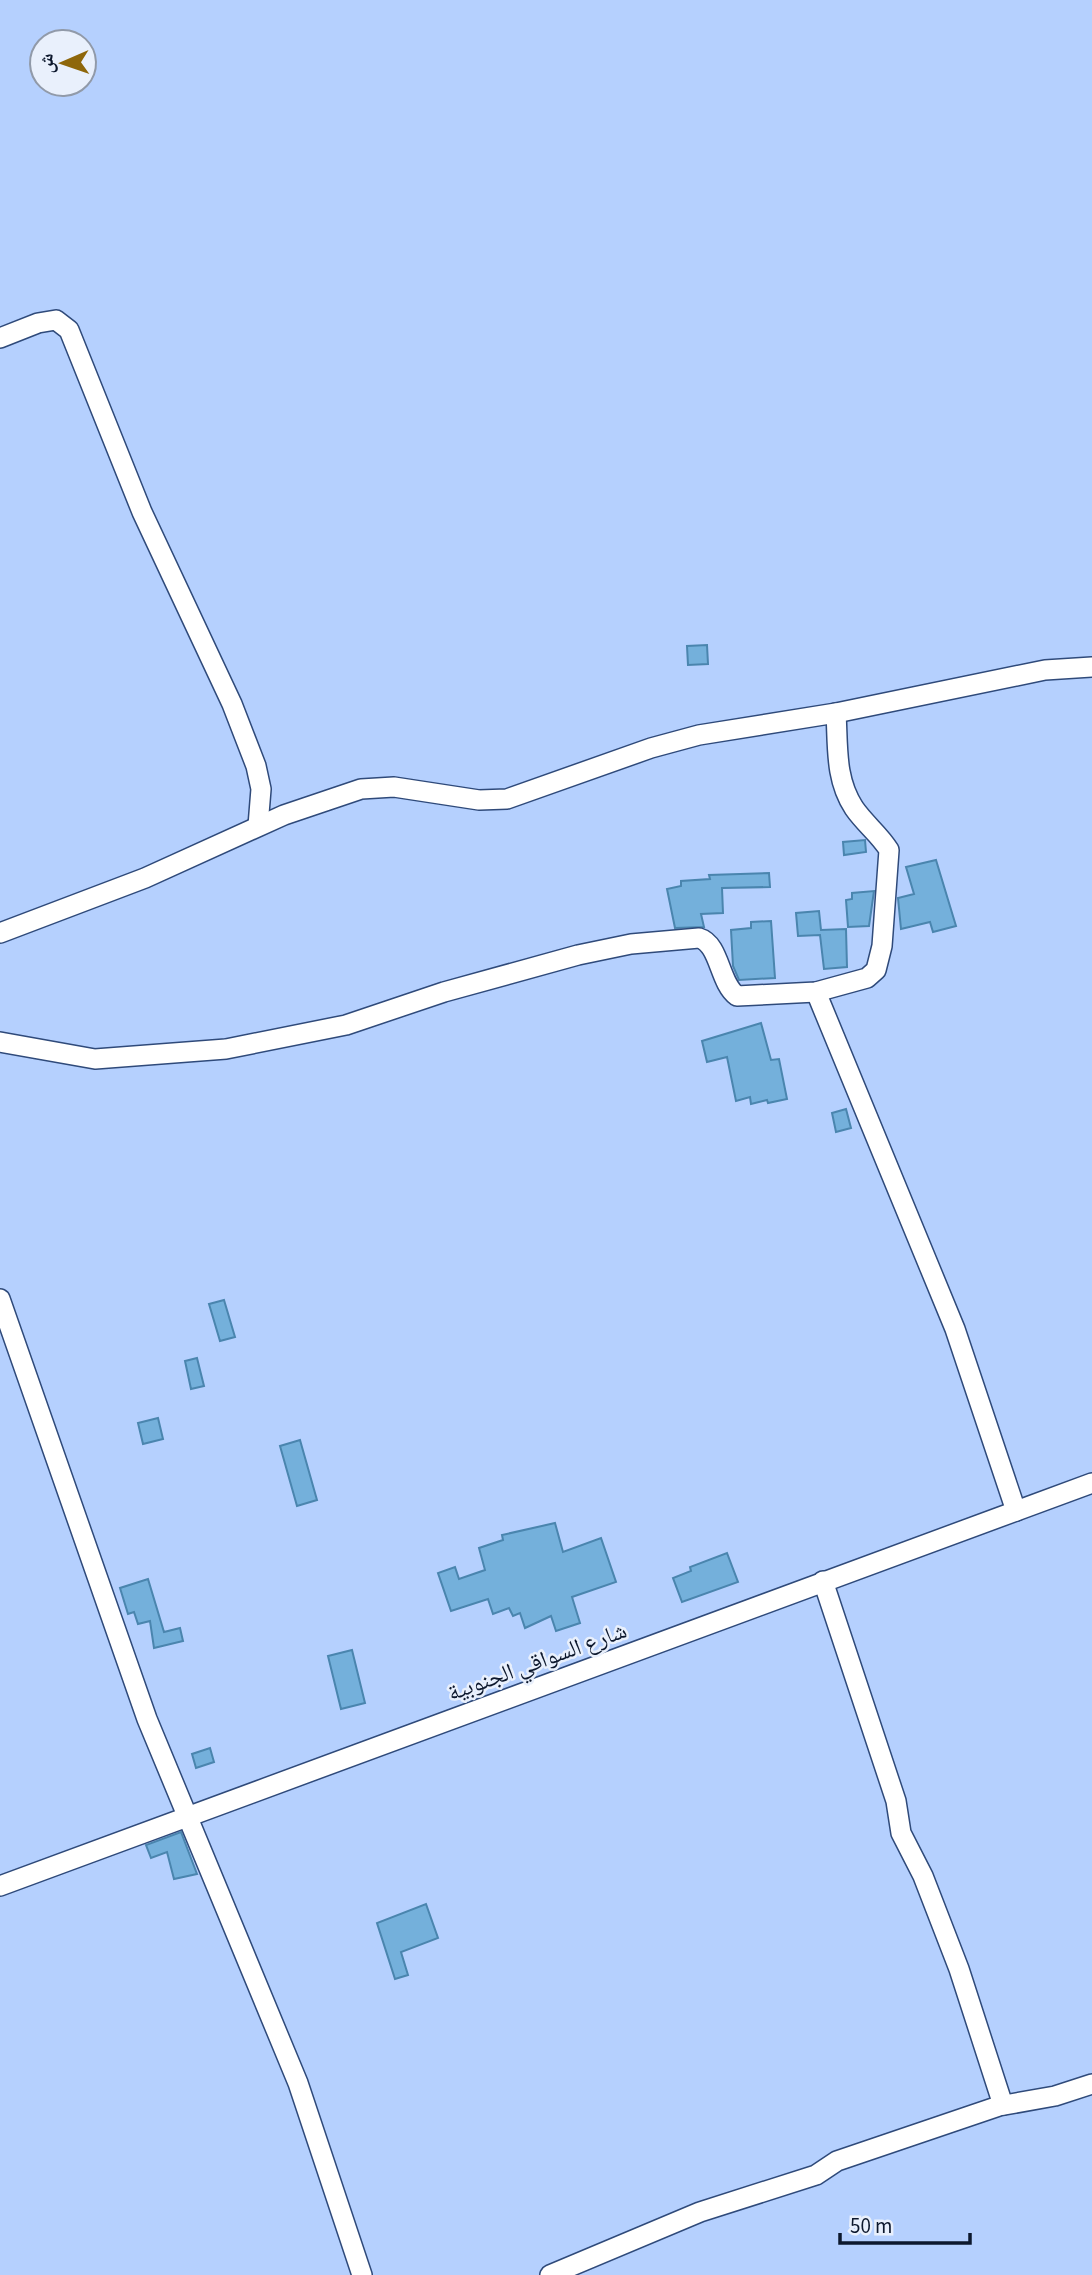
<svg xmlns="http://www.w3.org/2000/svg" width="1092" height="2275" font-family="'Source Sans 3','Noto Naskh Arabic',sans-serif">
	<style>
		.building { fill: #74b0db; stroke: #4a85ae; stroke-width: 2 }
		.lines { fill: none; stroke-linecap: round; stroke-linejoin: round }
		.minor-casing { stroke: #2f4a7a; stroke-width: 22 }
		.minor { stroke: #fff; stroke-width: 19 }
		.labels { text-anchor: middle; stroke-width: 5; stroke-linejoin: round; paint-order: stroke }
		.street-label { font-size: 23px; fill: #0d182d; stroke: #e9f0fc }
	</style>
	<rect width="100%" height="100%" fill="#b5d0fe"/>
	<g class="building">
		<polygon points="707,645 708,664 688,665 687,646"/>
		<polygon points="865,840 866,852 844,855 843,842"/>
		<polygon points="936,860 956,926 933,932 930,922 901,929 898,898 914,894 906,867"/>
		<polygon points="769,873 770,887 722,888 723,913 701,914 704,927 675,928 667,889 681,886 681,881 710,879 709,875"/>
		<polygon points="874,891 869,926 848,927 846,900 852,899 852,893"/>
		<polygon points="819,911 821,930 846,929 847,967 824,969 820,935 798,936 796,913"/>
		<polygon points="771,921 775,978 739,980 733,966 731,930 751,928 751,922"/>
		<polygon points="761,1023 771,1060 779,1059 787,1099 768,1103 767,1100 751,1104 750,1097 736,1101 727,1057 707,1062 702,1041"/>
		<polygon points="846,1109 851,1128 836,1132 832,1113"/>
		<polygon points="224,1300 235,1337 220,1341 209,1304"/>
		<polygon points="197,1358 204,1386 191,1389 185,1361"/>
		<polygon points="158,1418 163,1439 143,1444 138,1423"/>
		<polygon points="300,1440 317,1500 297,1506 280,1446"/>
		<polygon points="555,1523 563,1552 601,1538 616,1582 572,1597 580,1623 556,1631 551,1616 525,1628 520,1613 513,1616 509,1608 493,1614 488,1599 451,1611 438,1573 455,1567 459,1579 485,1570 479,1548 503,1540 502,1535"/>
		<polygon points="727,1553 738,1582 682,1602 673,1578 691,1571 690,1567"/>
		<polygon points="148,1579 164,1632 180,1628 183,1641 154,1648 150,1621 138,1624 134,1612 128,1614 120,1588"/>
		<polygon points="352,1650 365,1703 341,1709 328,1656"/>
		<polygon points="210,1748 214,1762 196,1768 192,1754"/>
		<polygon points="181,1832 197,1874 174,1879 167,1852 151,1858 146,1845"/>
		<polygon points="426,1904 438,1938 401,1952 408,1975 395,1979 377,1923"/>
	</g>
	<g class="lines">
		<defs>
			<g id="minor">
				<polyline points="0,338 38,323 56,320 69,330 142,512 232,704 256,766 261,789 258,826"/>
				<polyline points="0,933 145,878 284,815 361,789 394,787 479,800 507,799 651,748 699,735 836,713 1045,670 1092,667"/>
				<polyline points="816,992 955,1329 1016,1511"/>
				<path d="M0,1042L95,1059L226,1049L346,1025L444,992L578,955L631,944L699,938C720,944 719,983 737,996L816,992L867,978L876,970L882,946L889,850C879,834 865,824 854,808C835,779 838,747 836,713"/>
				<polyline points="0,1299 147,1719 298,2083 362,2275"/>
				<polyline points="823,1581 896,1801 901,1833 923,1876 959,1969 1003,2105"/>
				<polyline points="0,1886 1092,1483"/>
				<polyline points="550,2275 700,2212 816,2175 837,2161 999,2106 1055,2096 1092,2084"/>
			</g>
		</defs>
		<use href="#minor" class="minor-casing"/>
		<use href="#minor" class="minor"/>
	</g>
	<g class="labels">
		<g class="street-label">
			<text transform="translate(537 1661) rotate(-20)" y="8">شارع السواقي الجنوبية</text>
		</g>
	</g>
	<g transform="translate(63 63) rotate(268)"><circle r="33" fill="#e9f0fc" stroke="#919aa9" stroke-width="2"/>
	<path d="M0-5L12 26L0 18L-12 26Z" fill="#8e670b"/>
	<text y="-10" font-size="19" font-weight="bold" text-anchor="middle" fill="#0d182d">ش</text>
	</g>
	<path d="M840 2233v10h130v-10" fill="none" stroke="#0d182d" stroke-width="3.5"/>
	<text x="850" y="2233" font-size="21" fill="#0d182d" stroke="#e9f0fc" stroke-width="5" paint-order="stroke">50 m</text>
</svg>
